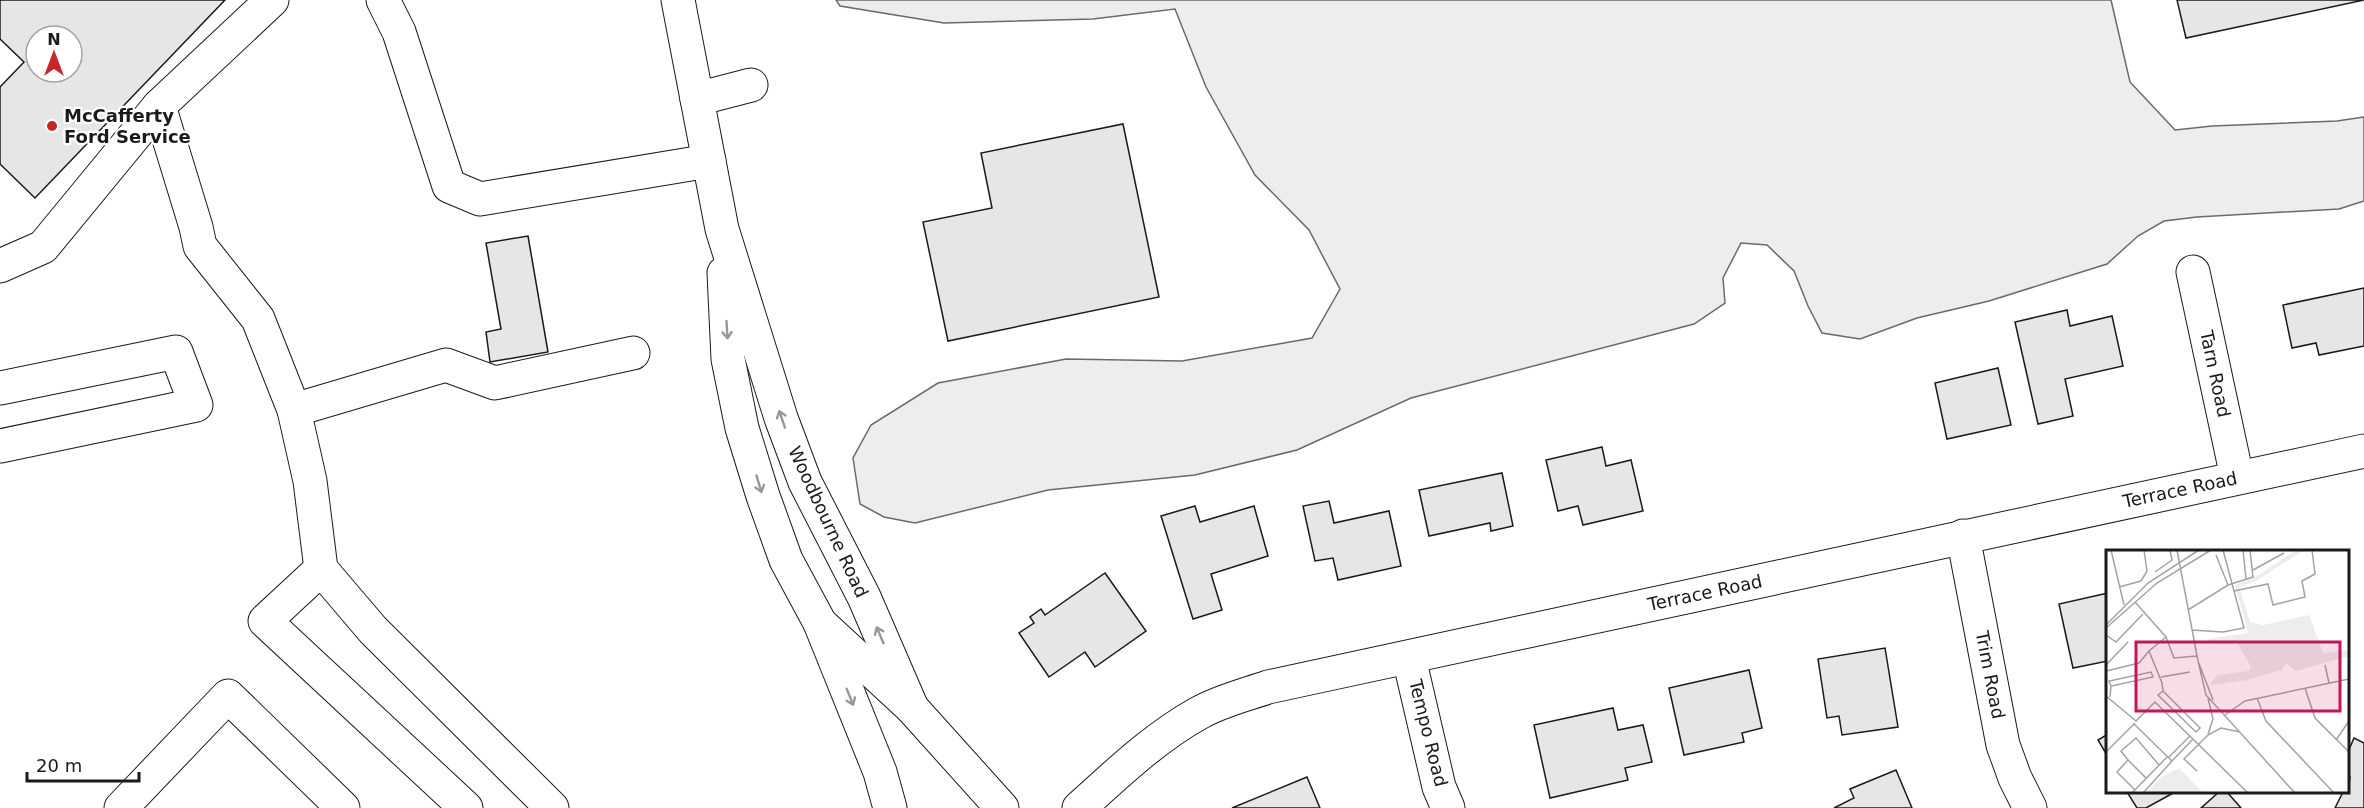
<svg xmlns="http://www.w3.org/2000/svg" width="2364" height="808" font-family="'DejaVu Sans',sans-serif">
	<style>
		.built { fill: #ededed; stroke: #6a6a6a; stroke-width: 1.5 }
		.building { fill: #e6e6e6; stroke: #1a1a1a; stroke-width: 1.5; fill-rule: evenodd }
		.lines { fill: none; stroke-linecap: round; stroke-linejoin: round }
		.minor-casing { stroke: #1a1a1a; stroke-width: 35 }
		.major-casing { stroke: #1a1a1a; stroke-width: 35 }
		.minor { stroke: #fff; stroke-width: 33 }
		.major { stroke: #fff; stroke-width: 33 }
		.oneway { stroke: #989898 }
		.poi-dot { fill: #c62828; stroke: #fff; stroke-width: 2 }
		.labels { text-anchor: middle; stroke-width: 4.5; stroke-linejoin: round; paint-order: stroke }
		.poi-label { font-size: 18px; font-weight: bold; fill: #1a1a1a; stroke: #fff; text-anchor: start }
		.street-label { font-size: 18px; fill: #1a1a1a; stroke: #fff }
		.inset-road { fill: none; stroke: #a3a3a3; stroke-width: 1.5 }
		.view { fill: #c2185b; fill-opacity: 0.15; stroke: #c2185b; stroke-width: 3 }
		.inset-edge { fill: none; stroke: #1a1a1a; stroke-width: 3 }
	</style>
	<rect width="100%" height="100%" fill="#fff"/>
	<polygon class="built" points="836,0 2111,0 2130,82 2175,130 2212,126 2337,121 2364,117 2364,201 2339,209 2197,217 2164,221 2138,236 2107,264 1989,301 1917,318 1860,339 1822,333 1808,306 1794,271 1767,245 1741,243 1723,278 1725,303 1694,324 1411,398 1297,450 1195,475 1048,490 915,523 884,517 860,504 853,458 871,425 938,383 1066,359 1182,361 1312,338 1340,289 1309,230 1255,175 1206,87 1175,9 1093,19 944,23 840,6"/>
	<g class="building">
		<path d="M0,0H225L35,198L0,164V87L24,62L0,39ZM36,36H72V72H36Z"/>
		<polygon points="2177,0 2364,0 2186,38"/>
		<polygon points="1123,124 1159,297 948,341 923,222 992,208 981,153"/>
		<polygon points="528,236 548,352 490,362 486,332 501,329 486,243"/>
		<polygon points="2364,288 2364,346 2319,355 2316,343 2292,348 2283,305"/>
		<polygon points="2067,310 2070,326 2112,316 2123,366 2065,379 2073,416 2038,424 2015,322"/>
		<polygon points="1998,368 2011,425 1947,439 1935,383"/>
		<polygon points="1602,447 1606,466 1631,460 1643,511 1583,525 1578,506 1558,511 1546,460"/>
		<polygon points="1502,473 1513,526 1491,531 1490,523 1429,536 1419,490"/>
		<polygon points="1329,501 1334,523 1389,511 1401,566 1338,580 1333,558 1315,561 1303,506"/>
		<polygon points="1195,506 1200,522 1254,506 1268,556 1211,574 1222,610 1193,619 1161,516"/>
		<polygon points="1105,573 1146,631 1095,667 1085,652 1049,677 1019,633 1034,623 1030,617 1041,609 1045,615"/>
		<polygon points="2108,593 2108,661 2073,668 2059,604"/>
		<polygon points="1885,648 1898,727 1842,735 1839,716 1827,718 1818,659"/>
		<polygon points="1749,670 1762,728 1742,733 1744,742 1684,755 1669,688"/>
		<polygon points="1613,708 1618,730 1643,725 1652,762 1625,768 1628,780 1550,798 1534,725"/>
		<polygon points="2108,734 2108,757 2098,740"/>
		<polygon points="2354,738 2364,743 2364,808 2335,808 2343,792 2348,792 2350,777 2348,776 2348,752"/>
		<polygon points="1896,770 1912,808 1834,808 1854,798 1850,789"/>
		<polygon points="1307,777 1320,808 1232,808"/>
		<polygon points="2127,792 2175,792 2146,808 2137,808"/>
		<polygon points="2219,792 2227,792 2241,808 2201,808"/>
	</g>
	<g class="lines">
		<defs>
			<g id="minor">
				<polyline points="272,0 159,106 196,227 200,246 258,319 294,410 310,481 321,569 373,630 552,808"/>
				<polyline points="383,0 399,32 449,186 480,199 709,161"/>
				<polyline points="697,99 751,85"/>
				<polyline points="0,266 43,247 159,106"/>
				<polyline points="2193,272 2237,477"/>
				<polyline points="0,388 176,352 196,405 0,446"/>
				<polyline points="294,410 446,365 495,383 633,353"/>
				<polyline points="1963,536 2003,745 2015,778 2030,808"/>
				<polyline points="321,569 265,621 466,808"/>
				<polyline points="820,623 880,772 890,808"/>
				<polyline points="1409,658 1439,787 1448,808"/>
				<polyline points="121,808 228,696 343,808"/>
				<path d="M1079,808C1117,774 1154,738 1199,713C1220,701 1245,695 1268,687L2364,451"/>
			</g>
			<g id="major">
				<polyline points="678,0 722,229 781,418 805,482 864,597 912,708"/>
				<polyline points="724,273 728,359 742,428 763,496 786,560 820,623 912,708 1002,808"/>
			</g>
		</defs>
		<use href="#minor" class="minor-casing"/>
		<use href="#major" class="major-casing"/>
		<use href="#minor" class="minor"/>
		<use href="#major" class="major"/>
	</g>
	<defs><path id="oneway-shaft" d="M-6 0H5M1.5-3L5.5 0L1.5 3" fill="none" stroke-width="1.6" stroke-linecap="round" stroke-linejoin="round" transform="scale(1.5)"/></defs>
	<g class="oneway">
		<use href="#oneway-shaft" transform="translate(727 330) rotate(87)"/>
		<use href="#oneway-shaft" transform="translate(782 419) rotate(-109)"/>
		<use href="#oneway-shaft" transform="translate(759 484) rotate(73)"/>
		<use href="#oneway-shaft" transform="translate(880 635) rotate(-113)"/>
		<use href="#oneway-shaft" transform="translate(850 697) rotate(68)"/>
	</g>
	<circle class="poi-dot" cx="52" cy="126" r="6"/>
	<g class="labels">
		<g class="poi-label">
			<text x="64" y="122">McCafferty<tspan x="64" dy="21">Ford Service</tspan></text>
		</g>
		<g class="street-label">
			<text transform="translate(2215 374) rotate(78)" y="6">Tarn Road</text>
			<text transform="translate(2180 490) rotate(-12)" y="6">Terrace Road</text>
			<text transform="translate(828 522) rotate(65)" y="6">Woodbourne Road</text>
			<text transform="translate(1705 593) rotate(-12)" y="6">Terrace Road</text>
			<text transform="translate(1990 675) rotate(79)" y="6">Trim Road</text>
			<text transform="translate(1428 733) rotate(76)" y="6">Tempo Road</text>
		</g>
	</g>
	<g transform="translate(2106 550)">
		<rect width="243" height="243" fill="#fff"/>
		<path d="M190,0H198L150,31L133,37L144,72L157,75L203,65L217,103L243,100V106L190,121L180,113L176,120L141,130L104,135L111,125L143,121L145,117L131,93L111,94L100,89L142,83L129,35L154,24ZM73,218L97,243H40L55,227Z" fill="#ededed"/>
		<path class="inset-road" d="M5,0L18,55M71,0L92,111L107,150M137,0L140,29M110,5L122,35M147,20L178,3M49,22L66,10L64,0M13,37L35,31L41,21L38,0M128,41L162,34L167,55L199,47L196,31L209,24L206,0M29,52L60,87L68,108L91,106M82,60L122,35L147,27L144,0M0,75L42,33L93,0M0,78L51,33L105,0M86,80L117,82L138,78L117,0M0,85L10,92L37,64M92,111L100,145L189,243M0,115L22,92M219,115L223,133M0,121L33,113L43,101M55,127L84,122M199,138L209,168L243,202M57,141L94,178L90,182L52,145L57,141L56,133L43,101L60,87M0,146L30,171L49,152L142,243M4,147L5,136L47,127L45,122L8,130L3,131L5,136M102,148L107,169L102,184M151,148L160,171L228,243M119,165L139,151L243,129M28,174L66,211L87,189M230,190L243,171M0,202L29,173M62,208L84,186M22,210L40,228M91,221L78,209L102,185L115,178L134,182M29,240L11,222L22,210L15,201L30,188L53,215M26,243L61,207M37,243L66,211"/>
		<path class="view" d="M30,92H234V161H30Z"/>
		<rect width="243" height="243" class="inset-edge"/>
	</g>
	<g transform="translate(54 54)"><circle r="28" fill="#ffffff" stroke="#a3a3a3" stroke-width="1.5"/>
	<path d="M0-4.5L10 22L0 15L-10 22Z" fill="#c62828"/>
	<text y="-9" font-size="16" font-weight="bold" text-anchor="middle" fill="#1a1a1a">N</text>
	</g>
	<path d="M27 772v9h112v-9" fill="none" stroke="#1a1a1a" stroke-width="3"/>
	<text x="36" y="772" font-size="18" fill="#1a1a1a" stroke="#ffffff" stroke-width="4.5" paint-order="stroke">20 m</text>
</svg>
